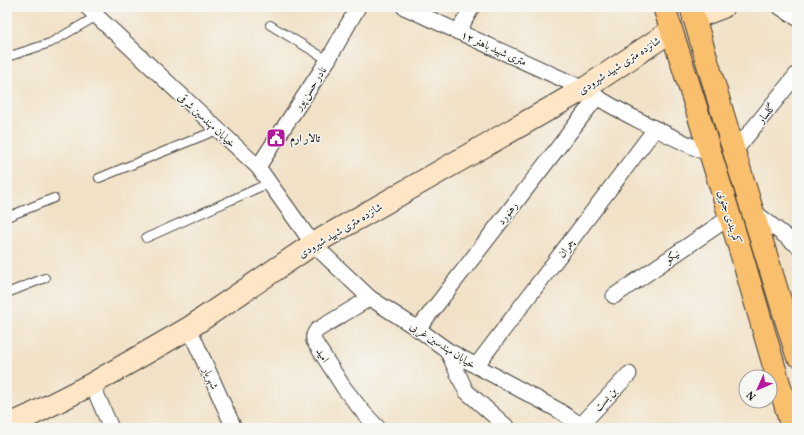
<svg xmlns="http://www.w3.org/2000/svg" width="804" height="435" font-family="Vollkorn,Amiri,serif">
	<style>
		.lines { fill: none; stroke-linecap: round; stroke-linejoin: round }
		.lane-casing { stroke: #3c3a36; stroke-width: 10 }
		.street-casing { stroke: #3c3a36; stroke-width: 17 }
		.secondary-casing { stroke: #3c3a36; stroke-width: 24 }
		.primary-casing { stroke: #3c3a36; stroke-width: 24 }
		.lane { stroke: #fff; stroke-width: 8 }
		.street { stroke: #fff; stroke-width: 15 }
		.secondary { stroke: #fde5c5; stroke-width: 22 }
		.primary { stroke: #f9bf6d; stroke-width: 22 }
		.labels { text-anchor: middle; stroke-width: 3; stroke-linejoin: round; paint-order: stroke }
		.street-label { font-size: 11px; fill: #1c1c1c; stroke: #f6f6f2 }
		.poi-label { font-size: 11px; font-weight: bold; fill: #1c1c1c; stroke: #f6f6f2; text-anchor: start }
	</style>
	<rect width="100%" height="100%" fill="#f6f6f2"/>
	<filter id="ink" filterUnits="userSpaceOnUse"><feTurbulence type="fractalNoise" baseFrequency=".025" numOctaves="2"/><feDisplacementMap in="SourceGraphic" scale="8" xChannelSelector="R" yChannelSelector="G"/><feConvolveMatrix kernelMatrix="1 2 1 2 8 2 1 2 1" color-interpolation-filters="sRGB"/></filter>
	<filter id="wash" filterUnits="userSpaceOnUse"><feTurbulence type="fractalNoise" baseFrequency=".012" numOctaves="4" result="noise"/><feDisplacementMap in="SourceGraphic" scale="16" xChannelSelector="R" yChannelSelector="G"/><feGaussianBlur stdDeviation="0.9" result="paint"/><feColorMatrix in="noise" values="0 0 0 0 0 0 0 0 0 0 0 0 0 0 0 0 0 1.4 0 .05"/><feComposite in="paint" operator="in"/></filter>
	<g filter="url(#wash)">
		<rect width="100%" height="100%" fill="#f1e1c6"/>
	</g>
	<g filter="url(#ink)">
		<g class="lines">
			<defs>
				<g id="lane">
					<polyline points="270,25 328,60"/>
					<polyline points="7,57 50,43 97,16"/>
					<polyline points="99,178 217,130"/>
					<polyline points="7,217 54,198"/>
					<polyline points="146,238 269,183"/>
					<polyline points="7,293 45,278"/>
				</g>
				<g id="street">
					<polyline points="87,7 115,33 258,167 313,244 370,298 418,329 447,350 558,410 585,428"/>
					<path d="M404,7L584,89C624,115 668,135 711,155"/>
					<polyline points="780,7 797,18"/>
					<polyline points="458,32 472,7"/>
					<polyline points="734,152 797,74"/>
					<polyline points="258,167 328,60 358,7"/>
					<polyline points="752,210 797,245"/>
					<polyline points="614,296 730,217"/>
					<path d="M370,298L317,330C314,334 313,336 314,341L344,388L363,412L378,428"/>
					<polyline points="189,328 234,428"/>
					<polyline points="418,329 597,97"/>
					<polyline points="447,350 466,391 508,428"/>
					<polyline points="476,366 655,129"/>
					<polyline points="92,384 111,428"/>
					<polyline points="581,425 629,374"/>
				</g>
				<g id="secondary">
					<polyline points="694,18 723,7"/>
					<polyline points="7,426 29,416 92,384 189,328 313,244 584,89 671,31"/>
				</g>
				<g id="primary">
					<polyline points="664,7 695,104 742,256 792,428"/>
					<polyline points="691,7 733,148 797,355"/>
				</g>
			</defs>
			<use href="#lane" class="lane-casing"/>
			<use href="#street" class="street-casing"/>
			<use href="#secondary" class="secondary-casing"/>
			<use href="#primary" class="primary-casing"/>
			<use href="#lane" class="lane"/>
			<use href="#street" class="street"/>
			<use href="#secondary" class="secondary"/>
			<use href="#primary" class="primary"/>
		</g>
	</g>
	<defs>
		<symbol id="civic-square" viewBox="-11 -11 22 22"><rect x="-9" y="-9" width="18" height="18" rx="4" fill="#b5179e" stroke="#f6f6f2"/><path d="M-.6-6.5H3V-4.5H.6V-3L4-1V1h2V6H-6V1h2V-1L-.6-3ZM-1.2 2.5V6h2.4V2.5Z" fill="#fff"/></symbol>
	</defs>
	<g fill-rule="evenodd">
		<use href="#civic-square" x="265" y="127" width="22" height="22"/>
	</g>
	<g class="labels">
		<g class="street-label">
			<text transform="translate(494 48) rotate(24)" y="4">۱۲ متری شهید باهنر</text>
			<text transform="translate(619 65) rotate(-33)" y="4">شانزده متری شهید شیرودی</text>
			<text transform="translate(310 88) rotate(-57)" y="4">نادر حسن پور</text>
			<text transform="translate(766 113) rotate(-51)" y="4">گلسار</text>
			<text transform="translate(207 120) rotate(43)" y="4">خیابان مهندسین شرقی</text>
			<text transform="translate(507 213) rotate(-52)" y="4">رهنورد</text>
			<text transform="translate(730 217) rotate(73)" y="4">کمربندی جنوبی</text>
			<text transform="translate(340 230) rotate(-31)" y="4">شانزده متری شهید شیرودی</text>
			<text transform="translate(566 248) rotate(-53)" y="4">چمران</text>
			<text transform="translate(672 256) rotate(-34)" y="4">نیکو</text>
			<text transform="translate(443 345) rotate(33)" y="4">خیابان مهندسین غربی</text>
			<text transform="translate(323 355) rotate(58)" y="4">امید</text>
			<text transform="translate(211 378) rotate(66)" y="4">شهریار</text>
			<text transform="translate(605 399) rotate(-47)" y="4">بن بست</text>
		</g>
		<g class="poi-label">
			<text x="290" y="142">تالار ارم</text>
		</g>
	</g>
	<rect width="804" height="435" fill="none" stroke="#f6f6f2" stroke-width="24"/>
	<g transform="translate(758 389) rotate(225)"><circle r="19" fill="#f6f6f2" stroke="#9f9f9c"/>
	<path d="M0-3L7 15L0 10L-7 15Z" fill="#b5179e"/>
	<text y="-6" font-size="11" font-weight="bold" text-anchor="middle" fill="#1c1c1c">N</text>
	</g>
</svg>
